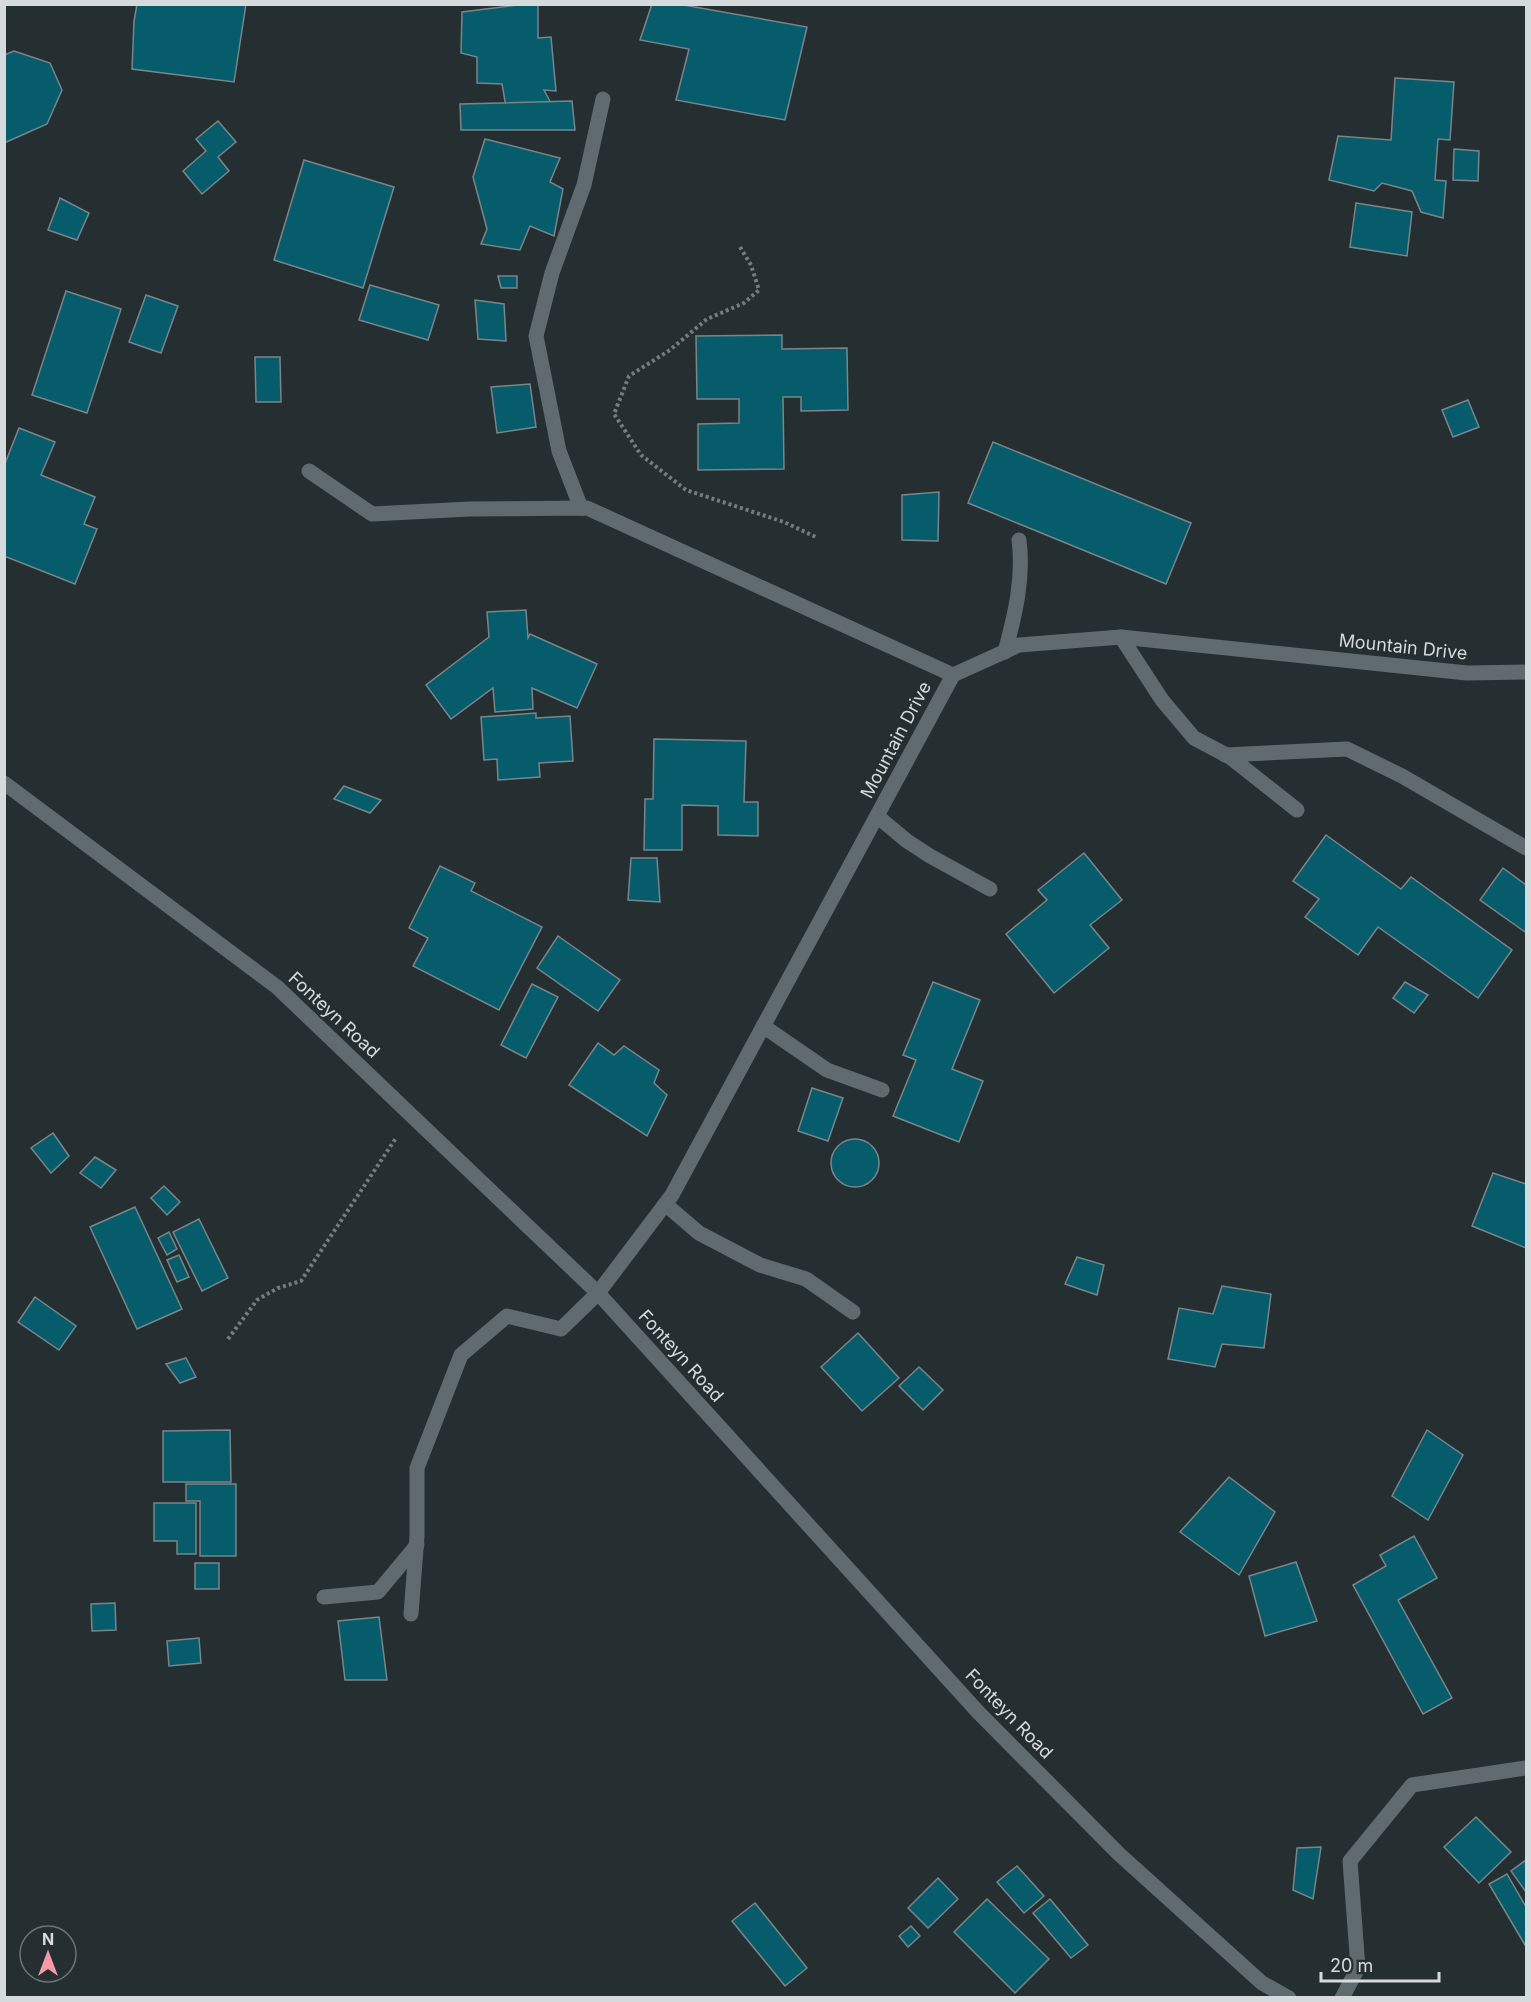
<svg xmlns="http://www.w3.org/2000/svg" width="1531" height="2002" font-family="Inter,sans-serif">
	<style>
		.building { fill: #075c6c; stroke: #798589; stroke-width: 1.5 }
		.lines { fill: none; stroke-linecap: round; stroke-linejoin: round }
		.path { stroke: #747c7f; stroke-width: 4; stroke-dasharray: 3 3; stroke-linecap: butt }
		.minor { stroke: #5f6b6e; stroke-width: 15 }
		.labels { text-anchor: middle; stroke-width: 4.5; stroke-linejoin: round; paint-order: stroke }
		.street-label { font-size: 18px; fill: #d5dbdd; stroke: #252f32 }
	</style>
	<rect width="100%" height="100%" fill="#252f32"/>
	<g class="building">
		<polygon points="137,4 246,4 234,82 132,69 134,21"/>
		<polygon points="525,4 538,4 538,38 551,37 556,91 544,90 551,103 506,107 502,84 477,83 477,57 461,53 462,12"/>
		<polygon points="652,4 678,4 807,27 785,120 676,100 689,49 640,40"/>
		<polygon points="14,51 50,63 62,90 47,124 4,143 4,55"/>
		<polygon points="1395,78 1454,82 1450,140 1438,139 1435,180 1446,181 1443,218 1421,212 1412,191 1382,183 1374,191 1329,180 1338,136 1391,140"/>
		<polygon points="572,101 575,130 461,130 460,104"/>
		<polygon points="218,121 236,142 218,157 229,171 202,194 183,171 206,151 196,139"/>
		<polygon points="485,139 560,158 550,182 563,189 554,236 530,226 520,250 481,244 487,229 473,177"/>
		<polygon points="1454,149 1479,151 1478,181 1453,180"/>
		<polygon points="304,160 394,187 363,288 274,260"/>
		<polygon points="60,198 89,213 77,240 48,230"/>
		<polygon points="1356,203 1412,212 1407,256 1350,247"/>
		<polygon points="498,276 517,276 517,288 501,288"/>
		<polygon points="370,285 439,305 428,340 359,320"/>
		<polygon points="66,291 121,309 87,413 32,395"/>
		<polygon points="146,295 178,306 161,353 129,342"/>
		<polygon points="475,300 504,304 506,341 478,339"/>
		<polygon points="782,335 782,349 847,348 848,410 801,411 801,397 783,397 784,469 698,470 698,424 739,423 739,399 697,399 696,336"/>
		<polygon points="255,357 280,357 281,402 256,402"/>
		<polygon points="530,384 536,427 497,433 491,387"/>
		<polygon points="1468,400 1479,427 1453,437 1442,410"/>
		<polygon points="19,428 55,442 41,475 95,497 84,524 97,529 75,584 4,556 4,466"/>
		<polygon points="993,442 1191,523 1166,584 968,503"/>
		<polygon points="939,492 938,541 902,540 902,495"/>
		<polygon points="526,610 528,638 530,634 597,664 577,708 532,688 533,709 495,712 493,688 451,719 426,685 489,637 487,612"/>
		<polygon points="536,713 536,718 570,716 573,761 539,763 540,777 498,780 497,759 484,760 481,717"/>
		<polygon points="654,739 746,741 744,802 758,802 758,836 718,835 718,806 682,805 682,850 644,850 645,799 653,799"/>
		<polygon points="344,786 381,800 370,813 334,799"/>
		<polygon points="1326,835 1401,889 1411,877 1512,950 1478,998 1378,927 1358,955 1305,917 1319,899 1293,881"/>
		<polygon points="1084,853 1122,900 1090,925 1109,948 1054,993 1006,934 1047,900 1038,890"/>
		<polygon points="631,858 657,858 660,902 628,900"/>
		<polygon points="440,866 475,883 471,891 542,927 499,1010 413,966 428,938 409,928"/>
		<polygon points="1503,868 1526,885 1526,930 1525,932 1480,900"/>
		<polygon points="558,936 620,980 598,1011 537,968"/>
		<polygon points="933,982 980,1000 952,1069 983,1081 959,1142 893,1116 916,1060 903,1055"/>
		<polygon points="1405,982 1428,995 1414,1013 1393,998"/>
		<polygon points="532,984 558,997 526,1058 501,1045"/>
		<polygon points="598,1043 614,1055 624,1046 659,1070 654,1083 667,1095 647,1136 569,1085"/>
		<polygon points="812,1088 843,1098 828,1141 798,1131"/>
		<polygon points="53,1133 69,1156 51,1173 31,1148"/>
		<circle cx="855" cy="1163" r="24"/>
		<polygon points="95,1157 116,1170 101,1188 80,1173"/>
		<polygon points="1493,1173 1526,1184 1526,1248 1472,1226"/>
		<polygon points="164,1186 180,1202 167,1215 151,1198"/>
		<polygon points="135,1207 182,1309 137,1329 90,1227"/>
		<polygon points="199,1219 228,1278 202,1291 173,1232"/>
		<polygon points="169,1232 177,1249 167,1255 158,1238"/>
		<polygon points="179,1255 189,1277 177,1282 167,1260"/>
		<polygon points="1077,1257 1104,1265 1097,1295 1065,1284"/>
		<polygon points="1222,1286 1271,1294 1264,1348 1222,1344 1215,1367 1168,1359 1179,1308 1213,1314"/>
		<polygon points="35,1297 76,1326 59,1350 18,1322"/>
		<polygon points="858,1333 899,1378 862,1411 821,1367"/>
		<polygon points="186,1358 196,1377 180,1383 166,1364"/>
		<polygon points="919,1367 943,1390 923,1410 899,1386"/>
		<polygon points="230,1430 231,1482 163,1482 163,1431"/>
		<polygon points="1427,1430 1463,1455 1428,1520 1392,1496"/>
		<polygon points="1229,1477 1275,1512 1239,1575 1180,1532"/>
		<polygon points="186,1484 236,1484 236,1556 200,1556 200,1501 186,1501"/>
		<polygon points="154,1503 196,1503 196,1554 177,1554 177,1541 154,1541"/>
		<polygon points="1414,1536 1437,1578 1398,1600 1452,1698 1423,1714 1353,1585 1386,1566 1380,1555"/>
		<polygon points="1296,1562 1317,1621 1265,1636 1249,1576"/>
		<rect x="195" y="1563" width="24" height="26"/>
		<polygon points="115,1603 116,1630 92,1631 91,1604"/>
		<polygon points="379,1617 387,1680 345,1680 338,1621"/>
		<polygon points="199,1638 201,1663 169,1666 167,1641"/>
		<polygon points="1476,1817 1511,1852 1479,1883 1444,1847"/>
		<polygon points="1321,1847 1313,1899 1293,1890 1297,1848"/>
		<polygon points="1526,1860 1526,1892 1511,1871"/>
		<polygon points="1017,1866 1044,1896 1024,1913 997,1882"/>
		<polygon points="1507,1874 1526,1907 1526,1944 1525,1945 1489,1884"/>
		<polygon points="938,1878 958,1899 928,1928 908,1908"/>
		<polygon points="987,1899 1049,1959 1015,1993 954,1932"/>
		<polygon points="1050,1899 1088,1945 1071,1958 1033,1913"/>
		<polygon points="755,1903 807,1968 785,1986 732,1921"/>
		<polygon points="911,1926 920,1936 908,1947 899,1936"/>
	</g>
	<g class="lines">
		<g class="path">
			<polyline points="740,247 751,265 759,290 744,303 707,319 670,350 629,376 614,414 641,455 686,490 784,522 818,538"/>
			<polyline points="228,1339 257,1300 278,1288 301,1281 396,1138"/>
		</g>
		<g class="minor">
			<polyline points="309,471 372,514 470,509 587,508 953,675"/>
			<polyline points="581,508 559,451 536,336 552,273 584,185 603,99"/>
			<polyline points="1121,637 1162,700 1194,738 1230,757 1297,810"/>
			<path d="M1005,652C1015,615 1024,578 1019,540"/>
			<polyline points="1225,755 1347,749 1402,776 1526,848"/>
			<polyline points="4,783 277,987 411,1115 598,1293 978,1712 1119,1854 1262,1983 1289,1998"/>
			<polyline points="877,816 907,841 930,856 990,889"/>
			<polyline points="763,1026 827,1070 882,1090"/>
			<polyline points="665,1204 699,1233 760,1265 806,1279 853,1312"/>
			<polyline points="324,1597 378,1592 417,1545"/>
			<polyline points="411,1614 417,1536 417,1468 461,1355 507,1316 561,1329 598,1293 672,1195 953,675 1019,645 1121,637 1467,673 1526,672"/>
			<polyline points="1342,1998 1358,1968 1350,1861 1412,1785 1526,1768"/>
		</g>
	</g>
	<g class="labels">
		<g class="street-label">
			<text transform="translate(1403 647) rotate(6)" y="6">Mountain Drive</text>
			<text transform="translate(896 740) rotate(-62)" y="6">Mountain Drive</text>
			<text transform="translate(334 1015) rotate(43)" y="6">Fonteyn Road</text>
			<text transform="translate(681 1356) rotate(48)" y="6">Fonteyn Road</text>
			<text transform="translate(1009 1714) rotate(46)" y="6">Fonteyn Road</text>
		</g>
	</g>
	<rect width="1531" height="2002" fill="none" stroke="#d5dbdd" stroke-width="12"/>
	<g transform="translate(48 1954)"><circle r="28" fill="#252f32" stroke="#6b7476" stroke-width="1.5"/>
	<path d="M0-4.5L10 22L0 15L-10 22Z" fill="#f49aa6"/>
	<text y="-9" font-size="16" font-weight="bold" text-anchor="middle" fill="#d5dbdd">N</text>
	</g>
	<path d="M1321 1972v9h118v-9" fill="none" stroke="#d5dbdd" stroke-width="3"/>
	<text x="1330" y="1972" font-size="18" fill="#d5dbdd" stroke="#252f32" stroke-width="4.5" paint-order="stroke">20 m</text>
</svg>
